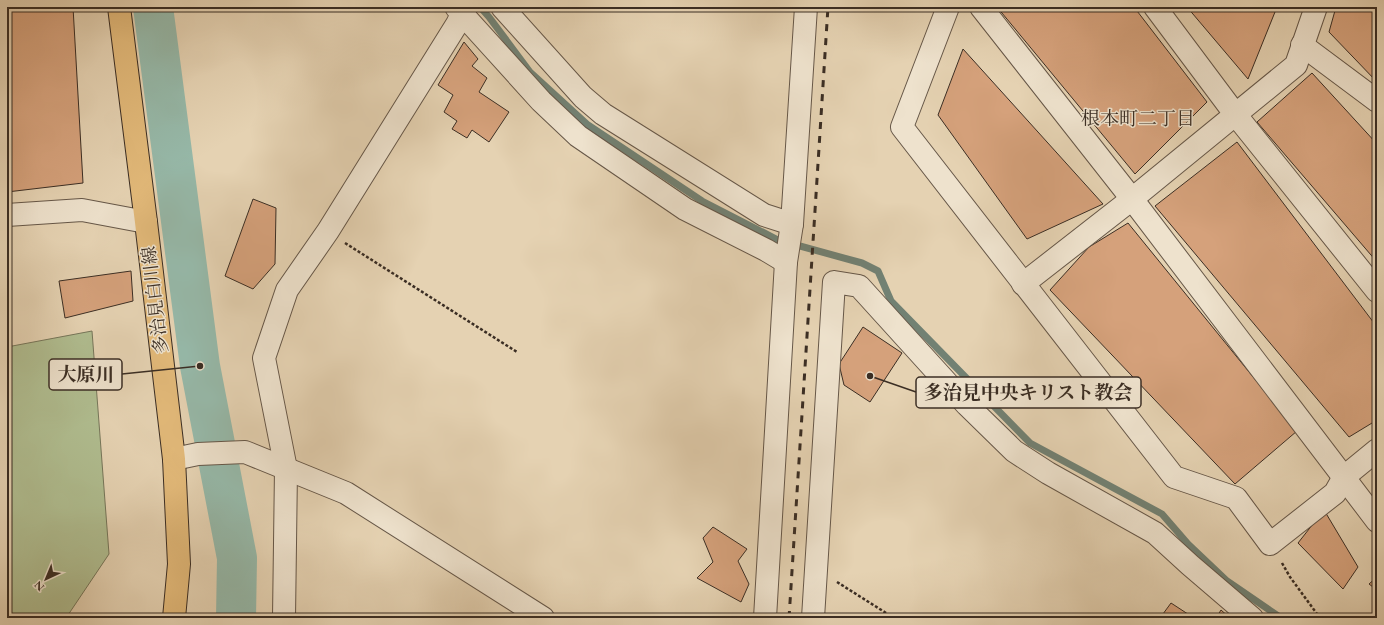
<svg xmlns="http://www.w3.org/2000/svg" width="1384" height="625" font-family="'EB Garamond','Noto Serif JP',serif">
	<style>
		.green { fill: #b0bd90; stroke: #76765a }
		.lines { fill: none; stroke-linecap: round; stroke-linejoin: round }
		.stream { stroke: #728173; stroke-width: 7 }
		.river { stroke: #96b8a8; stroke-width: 40 }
		.building { fill: #d5a17b; stroke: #3b2e24 }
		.minor-casing { stroke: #665748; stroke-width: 24 }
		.major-casing { stroke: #3b2e24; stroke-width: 24 }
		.path { stroke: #3b2e24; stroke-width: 2.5; stroke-dasharray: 3 2; stroke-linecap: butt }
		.minor { stroke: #eee2cd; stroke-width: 22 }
		.major { stroke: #e2b979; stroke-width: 22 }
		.rail { stroke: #3b2e24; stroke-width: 3; stroke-dasharray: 7 7; stroke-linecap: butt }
		.labels { text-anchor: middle; stroke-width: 3; stroke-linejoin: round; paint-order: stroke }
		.street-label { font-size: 18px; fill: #3b2e24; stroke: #eee2cd }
		.neighbourhood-label { font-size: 19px; fill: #3b2e24; stroke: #eee2cd }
		.leader { fill: none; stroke: #3b2e24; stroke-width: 1.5 }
		.callout-dot { fill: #3b2e24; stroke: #eee2cd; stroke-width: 1.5 }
		.callout { fill: #eee2cd; stroke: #3b2e24; stroke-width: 1.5 }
		.callout-label { font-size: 19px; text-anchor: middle; font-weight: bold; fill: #3b2e24 }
	</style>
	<rect width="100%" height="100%" fill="#e5d2b2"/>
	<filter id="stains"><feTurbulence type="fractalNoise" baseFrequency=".005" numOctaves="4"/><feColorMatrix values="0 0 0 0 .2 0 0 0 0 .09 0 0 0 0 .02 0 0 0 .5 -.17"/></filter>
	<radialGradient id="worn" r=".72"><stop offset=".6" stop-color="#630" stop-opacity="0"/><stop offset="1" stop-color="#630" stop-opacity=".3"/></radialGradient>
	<polygon class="green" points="92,331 109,554 66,618 7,618 7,347"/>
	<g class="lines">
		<polyline class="stream" points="480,7 489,17 530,72 588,125 702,201 778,240 862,263 878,271 891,301 1030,443 1162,514 1188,544 1227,581 1281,618"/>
		<polyline class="river" points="153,7 200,366 237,558 236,618"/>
	</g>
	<g class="building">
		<polygon points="7,7 73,7 83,183 7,192"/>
		<polygon points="997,7 1134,7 1207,102 1135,174"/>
		<polygon points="1187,7 1277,7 1248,79"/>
		<polygon points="1336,7 1377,7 1377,82 1329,32"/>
		<polygon points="464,42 478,59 472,66 487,78 479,92 509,112 489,142 472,130 467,138 452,129 457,121 444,112 453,95 438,85"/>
		<polygon points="963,49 1103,204 1027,239 938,115"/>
		<polygon points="1312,73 1377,144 1377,262 1257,122"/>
		<polygon points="1237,142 1377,327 1377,420 1349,437 1155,206"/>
		<polygon points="253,199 276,208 275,264 253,289 225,276"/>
		<polygon points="1128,223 1297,431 1235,484 1050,290 1089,247"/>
		<polygon points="131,271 133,301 65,318 59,281"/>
		<polygon points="863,327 902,353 870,402 844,385 839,364"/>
		<polygon points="1324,510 1358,567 1343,589 1298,543"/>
		<polygon points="713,527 747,549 738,561 749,584 741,602 697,578 713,562 703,538"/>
		<polygon points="1377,577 1377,590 1369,584"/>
		<polygon points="1171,603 1194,618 1160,618"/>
		<polygon points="1221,610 1230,618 1216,618"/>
	</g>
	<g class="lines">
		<defs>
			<g id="minor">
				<polyline points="456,7 541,101 578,136 685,209 766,250 786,262"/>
				<polyline points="502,7 583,97 603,114 764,215 792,224"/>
				<polyline points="948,7 902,127 1174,477 1236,498 1270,544 1335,493 1344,477 1377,450"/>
				<polyline points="981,7 1132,199 1377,521"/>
				<polyline points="1155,7 1235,114 1377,291"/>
				<polyline points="1302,45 1377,101"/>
				<polyline points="7,215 82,210 146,222"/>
				<polyline points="1023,284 1132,199 1296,65 1316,7"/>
				<polyline points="174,459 198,454 245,452 346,493 543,618"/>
				<polyline points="284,618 286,469 264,358 287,290 328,231 457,24 466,7"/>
				<polyline points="765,618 786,262 792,224 806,7"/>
				<polyline points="813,618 834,282 859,286 967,405 1014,451 1048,473 1155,533 1190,565 1252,618"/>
			</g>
			<polyline id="major" points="119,7 146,222 174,459 179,564 174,618"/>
		</defs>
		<use href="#minor" class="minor-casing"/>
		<use href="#major" class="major-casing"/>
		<g class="path">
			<polyline points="345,243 517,352"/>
			<polyline points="1282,563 1290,577 1320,618"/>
			<polyline points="837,582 894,618"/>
		</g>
		<use href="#minor" class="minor"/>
		<use href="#major" class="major"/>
		<polyline class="rail" points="789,618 828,7"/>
	</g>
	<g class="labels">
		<g class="street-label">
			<text transform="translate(155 300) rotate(-97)" y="6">多治見白川線</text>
		</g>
		<g class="neighbourhood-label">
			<text x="1138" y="125">根本町二丁目</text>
		</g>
	</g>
	<path class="leader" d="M200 366L122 374M870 376L916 392"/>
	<g class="callout-dot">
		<circle cx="200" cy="366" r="4"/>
		<circle cx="870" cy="376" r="4"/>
	</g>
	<g class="callout">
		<rect x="49" y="359" width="73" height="31" rx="4"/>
		<rect x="916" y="377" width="225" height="31" rx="4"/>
	</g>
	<g class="callout-label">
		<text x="86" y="381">大原川</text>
		<text x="1028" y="399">多治見中央キリスト教会</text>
	</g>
	<rect width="1384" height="625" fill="none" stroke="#e5d2b2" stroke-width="24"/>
	<rect x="8" y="8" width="1368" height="609" fill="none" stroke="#3b2e24" stroke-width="2"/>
	<rect x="12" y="12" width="1360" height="601" fill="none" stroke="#3b2e24"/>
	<g transform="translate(46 579) rotate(224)" stroke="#eee2cd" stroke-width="3" paint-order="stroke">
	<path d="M0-3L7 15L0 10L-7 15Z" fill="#3b2e24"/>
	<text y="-6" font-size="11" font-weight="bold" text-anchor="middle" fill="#3b2e24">N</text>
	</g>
	<rect width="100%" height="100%" filter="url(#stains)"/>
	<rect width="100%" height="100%" fill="url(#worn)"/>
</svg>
